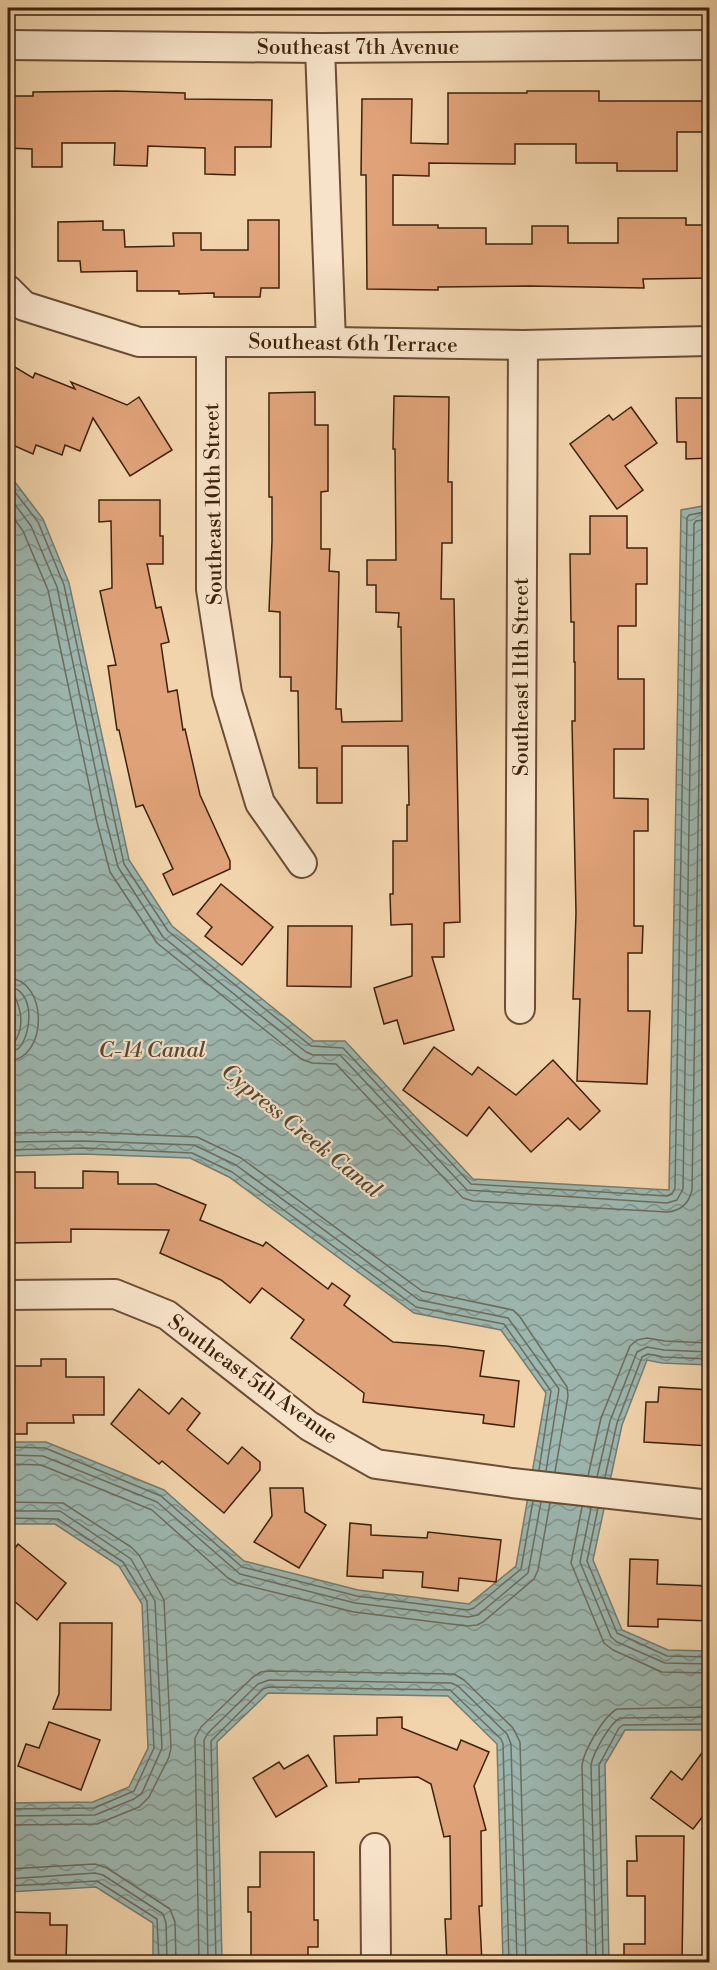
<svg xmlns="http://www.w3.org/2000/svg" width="717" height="1970" font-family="'Libre Bodoni',serif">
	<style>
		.water { fill: url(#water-waves); stroke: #767b6e; stroke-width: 1.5 }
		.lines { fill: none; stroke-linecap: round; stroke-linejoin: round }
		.shore { stroke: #6c6c5e; stroke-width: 1.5 }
		.building { fill: #e0a279; stroke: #3d220c; stroke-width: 1.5 }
		.minor-casing { stroke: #6a4e34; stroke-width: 32 }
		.minor { stroke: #f7e3c9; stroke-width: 28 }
		.labels { text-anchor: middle; stroke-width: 4.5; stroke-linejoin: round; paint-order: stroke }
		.street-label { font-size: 21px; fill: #3d220c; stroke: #f7e3c9 }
		.water-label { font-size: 22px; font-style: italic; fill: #554735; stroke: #f7e3c9 }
	</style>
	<defs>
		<pattern id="water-waves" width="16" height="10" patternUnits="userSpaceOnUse" patternTransform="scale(1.5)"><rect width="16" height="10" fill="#9cb7b0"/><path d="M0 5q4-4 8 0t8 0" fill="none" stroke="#80948e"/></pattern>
	</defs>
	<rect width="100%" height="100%" fill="#f2d4ac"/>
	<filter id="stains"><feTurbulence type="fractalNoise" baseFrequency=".00333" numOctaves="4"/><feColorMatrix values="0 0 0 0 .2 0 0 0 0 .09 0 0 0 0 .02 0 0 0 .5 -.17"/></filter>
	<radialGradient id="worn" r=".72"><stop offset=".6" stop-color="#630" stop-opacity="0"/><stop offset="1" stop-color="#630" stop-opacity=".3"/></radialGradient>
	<path class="water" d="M8,473L43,519L69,583L129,860L172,926L314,1041H345L473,1179L669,1190L681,510L709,505V1365L662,1363L647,1360L622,1425L593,1560L622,1630L668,1650L709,1651V1730H625L605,1764L609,1962H503L497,1744L448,1696L268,1693L217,1742L222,1962H153V1923L96,1887L8,1892V1803L93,1802L129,1787L148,1748L142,1604L119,1566L55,1524H8V1442H46L164,1490L244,1561L358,1590L469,1604L516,1566L546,1393L501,1330L414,1313L229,1177L190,1158L83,1154L8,1156V1043C18,1023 16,1014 8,994Z"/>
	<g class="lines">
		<g class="shore">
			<polyline points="8,483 38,522 64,585 124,864 168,931 311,1046 343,1048 471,1184 667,1196 672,1194 675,1188 687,518 689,515 710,511"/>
			<polyline points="8,495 31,526 57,587 106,820 118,867 163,937 306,1052 313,1055 340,1055 467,1190 667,1203 677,1200 683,1189 694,524 696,521 710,519"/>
			<path d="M8,510L23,531L48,590L97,822L110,872L157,943L301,1059L312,1063L336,1064L463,1198L473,1201L667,1212C681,1211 689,1203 692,1190L703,531L705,529L710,528"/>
			<path d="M8,978C48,979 49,1059 8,1061"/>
			<path d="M8,987C35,988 33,1034 18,1049L8,1052"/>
			<path d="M8,994L15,997C22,1012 24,1028 14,1043L8,1044"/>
			<polyline points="8,1133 83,1132 197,1137 241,1158 422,1291 513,1310 520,1317 567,1387 568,1396 555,1472"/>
			<polyline points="8,1142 83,1141 194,1145 236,1165 419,1300 508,1318 559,1389 546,1471"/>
			<polyline points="8,1150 83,1148 192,1153 232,1172 416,1307 504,1324 551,1391 539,1470"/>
			<polyline points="8,1447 45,1448 161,1496 242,1567 357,1596 468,1610 474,1608 521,1569 533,1501"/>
			<polyline points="8,1455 43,1456 157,1502 240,1574 355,1603 468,1617 478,1615 528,1573 541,1502"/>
			<polyline points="8,1464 41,1465 152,1510 228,1578 237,1583 354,1612 467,1626 477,1625 483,1622 534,1579 538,1570 550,1503"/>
			<polyline points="588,1476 601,1418 630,1346 637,1340 647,1338 665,1341 710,1343"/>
			<polyline points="597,1477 610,1421 637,1352 647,1347 664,1350 710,1352"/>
			<polyline points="605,1477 617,1423 642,1357 648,1354 663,1357 710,1359"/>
			<polyline points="8,1502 63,1503 131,1547 139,1555 164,1600 171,1748 169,1757 149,1797 139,1807 97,1824 8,1825"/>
			<polyline points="582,1507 571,1563 604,1643 613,1650 662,1672 710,1673"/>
			<polyline points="591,1508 580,1562 611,1637 617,1642 665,1663 710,1664"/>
			<polyline points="598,1508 587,1561 617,1633 667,1656 710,1657"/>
			<polyline points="8,1511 60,1511 131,1559 155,1601 162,1748 142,1793 134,1799 95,1815 8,1816"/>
			<polyline points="8,1518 58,1519 123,1562 147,1601 154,1748 134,1791 94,1808 8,1809"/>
			<polyline points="8,1869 95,1864 107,1868 170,1909 175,1922 176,1962"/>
			<polyline points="8,1879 95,1873 103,1875 163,1914 166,1923 167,1962"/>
			<polyline points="8,1886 97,1881 157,1919 159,1962"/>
			<polyline points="199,1962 195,1738 201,1727 253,1677 261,1672 269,1671 454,1674 464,1680 513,1728 520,1742 526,1962"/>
			<polyline points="208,1962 204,1740 208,1733 258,1684 269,1680 451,1683 458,1686 507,1734 511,1744 517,1962"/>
			<polyline points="216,1962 211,1741 263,1689 269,1687 450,1690 501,1739 503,1744 509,1962"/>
			<path d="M587,1962L582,1765C584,1750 604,1716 617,1709L710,1707"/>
			<path d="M596,1962L591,1765C593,1753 610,1723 620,1718L710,1717"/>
			<polyline points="603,1962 599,1765 619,1728 623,1725 710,1724"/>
		</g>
	</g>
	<g class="building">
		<polygon points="117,91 185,93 185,99 272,100 271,147 235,147 235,175 205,174 205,148 148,146 147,166 114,165 115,143 62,143 62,167 32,167 32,149 8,148 8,96 33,96 33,92"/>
		<polygon points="527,91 599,91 599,101 710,101 710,132 677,132 677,171 617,171 617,163 576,163 576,144 515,144 515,164 429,163 429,176 393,175 393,225 438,225 438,228 486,228 486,244 532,244 532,226 568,226 568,243 618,243 618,218 686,218 686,225 710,225 710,278 643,279 644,288 529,286 438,287 438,290 367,289 366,175 361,175 362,99 412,99 411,143 448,144 448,93 527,93"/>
		<polygon points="248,220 279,220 279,288 261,288 260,297 214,297 214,293 179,294 179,291 137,291 137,271 81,272 80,261 58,261 58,222 103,221 103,230 124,230 125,247 174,246 173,233 201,233 201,250 248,250"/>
		<polygon points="8,363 33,378 35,373 75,389 71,382 127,405 139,397 172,450 130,476 93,418 80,451 65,445 62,455 36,445 33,454 8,443"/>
		<polygon points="315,392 315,425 328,425 328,491 321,492 321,549 330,549 329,571 339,572 336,709 341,709 342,722 402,721 401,627 398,627 399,613 376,612 376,585 367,585 367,560 396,560 395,449 393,449 394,396 449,397 448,482 452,482 452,543 442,543 441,599 454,599 460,922 444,923 444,957 432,957 454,1030 404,1044 397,1020 384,1024 374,988 412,976 412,924 391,925 390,894 393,894 393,841 407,841 407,805 409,805 408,746 342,746 342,803 317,803 317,768 299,768 298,691 291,691 291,677 280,677 280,612 269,611 272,541 272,497 269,497 269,393"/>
		<polygon points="676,398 710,398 710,458 686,459 686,442 677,442"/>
		<polygon points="631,407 657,443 625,466 643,490 617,509 570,444 609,415 613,420"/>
		<polygon points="99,500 160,500 160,536 163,536 163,564 147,564 156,608 161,607 169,642 161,644 168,692 177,690 183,730 185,729 200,795 230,861 230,869 173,895 163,874 173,869 143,805 136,807 119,730 117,730 108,666 116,665 100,591 112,588 111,521 99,522"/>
		<polygon points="590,516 627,516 627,548 647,548 647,584 636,584 636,626 618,626 618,679 644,679 644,749 614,749 614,798 648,799 648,831 634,831 634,926 643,926 642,953 628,953 628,1011 650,1011 647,1084 577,1081 580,999 573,999 576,913 572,721 575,721 575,662 574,662 574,622 571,622 570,554 590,554"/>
		<polygon points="221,884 273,927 242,965 205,936 212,927 197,914"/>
		<polygon points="288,926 352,926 351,987 287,986"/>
		<polygon points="434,1047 472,1075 478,1067 516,1095 553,1060 600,1111 580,1130 568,1118 531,1152 489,1107 467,1136 403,1090"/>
		<polygon points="83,1171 118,1172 118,1184 156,1184 206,1205 200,1220 263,1246 266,1242 328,1289 332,1283 350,1296 344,1305 393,1342 446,1346 484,1351 480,1376 519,1381 514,1427 483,1423 484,1415 363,1402 364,1393 291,1338 304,1320 262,1288 250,1303 221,1280 160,1253 169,1230 71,1229 71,1242 8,1243 8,1172 35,1172 35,1188 83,1188"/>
		<polygon points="41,1359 66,1359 66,1377 104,1377 104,1415 73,1415 74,1423 27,1423 27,1434 8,1434 8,1366 41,1366"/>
		<polygon points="659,1387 710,1390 710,1446 644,1442 646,1402 658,1402"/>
		<polygon points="139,1389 169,1414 182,1398 200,1413 187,1430 228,1464 242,1447 260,1462 260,1470 224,1513 162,1461 159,1464 111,1424"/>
		<polygon points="270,1488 303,1488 305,1512 326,1525 299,1568 254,1542 272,1516"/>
		<polygon points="350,1523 371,1525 371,1535 427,1538 428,1532 501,1540 496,1582 459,1578 458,1591 422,1587 423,1572 383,1570 383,1578 347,1576"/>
		<polygon points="18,1544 66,1583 37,1620 8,1596 8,1558"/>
		<polygon points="630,1559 658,1560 657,1584 710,1586 710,1621 658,1619 658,1627 628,1626"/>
		<polygon points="60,1623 112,1623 111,1710 53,1709 59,1694"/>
		<polygon points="402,1717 402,1728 457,1750 461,1740 489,1752 474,1786 486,1830 481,1831 482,1906 479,1906 482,1962 447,1962 445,1919 451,1919 450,1836 444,1837 431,1784 418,1777 359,1779 359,1782 336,1783 334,1736 377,1735 377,1718"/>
		<polygon points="49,1722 100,1740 81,1790 18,1766 26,1744 39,1748"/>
		<polygon points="710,1742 710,1807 693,1829 651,1798 671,1771 682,1780"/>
		<polygon points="308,1755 327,1786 276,1817 253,1778 279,1762 284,1769"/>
		<polygon points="636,1836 684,1836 682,1962 624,1962 624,1944 645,1944 645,1896 627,1896 627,1861 637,1861"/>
		<polygon points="260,1852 314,1852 314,1920 318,1920 318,1947 308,1947 308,1962 251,1962 251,1912 248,1912 248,1887 260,1887"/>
		<polygon points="8,1912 50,1913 50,1925 67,1925 66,1962 8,1962"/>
	</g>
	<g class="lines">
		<defs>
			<g id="minor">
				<polyline points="8,45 320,48 710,45"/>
				<polyline points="320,48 331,342"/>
				<polyline points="8,290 24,306 139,342 331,342 523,345 710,341"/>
				<polyline points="211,342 211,589 227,693 260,803 302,863"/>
				<polyline points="520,1009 523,345"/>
				<polyline points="8,1295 115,1294 167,1315 309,1426 376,1464 512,1483 710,1505"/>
				<polyline points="375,1848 376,1962"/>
			</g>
		</defs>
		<use href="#minor" class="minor-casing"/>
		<use href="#minor" class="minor"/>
	</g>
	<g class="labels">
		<g class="street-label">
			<text x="358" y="54">Southeast 7th Avenue</text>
			<text transform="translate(353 343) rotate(1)" y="7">Southeast 6th Terrace</text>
			<text transform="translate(213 504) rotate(-91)" y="7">Southeast 10th Street</text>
			<text transform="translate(521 677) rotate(-90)" y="7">Southeast 11th Street</text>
			<text transform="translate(253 1379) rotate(36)" y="7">Southeast 5th Avenue</text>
		</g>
		<g class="water-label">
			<text x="152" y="1057">C-14 Canal</text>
			<text transform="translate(302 1130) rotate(39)" y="8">Cypress Creek Canal</text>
		</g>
	</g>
	<rect width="717" height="1970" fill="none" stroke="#f2d4ac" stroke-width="30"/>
	<rect x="9" y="9" width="699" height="1952" fill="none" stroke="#3d220c" stroke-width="3"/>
	<rect x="15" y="15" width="687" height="1940" fill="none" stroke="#3d220c" stroke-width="1.5"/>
	<rect width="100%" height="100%" filter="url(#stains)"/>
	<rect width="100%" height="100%" fill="url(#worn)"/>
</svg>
